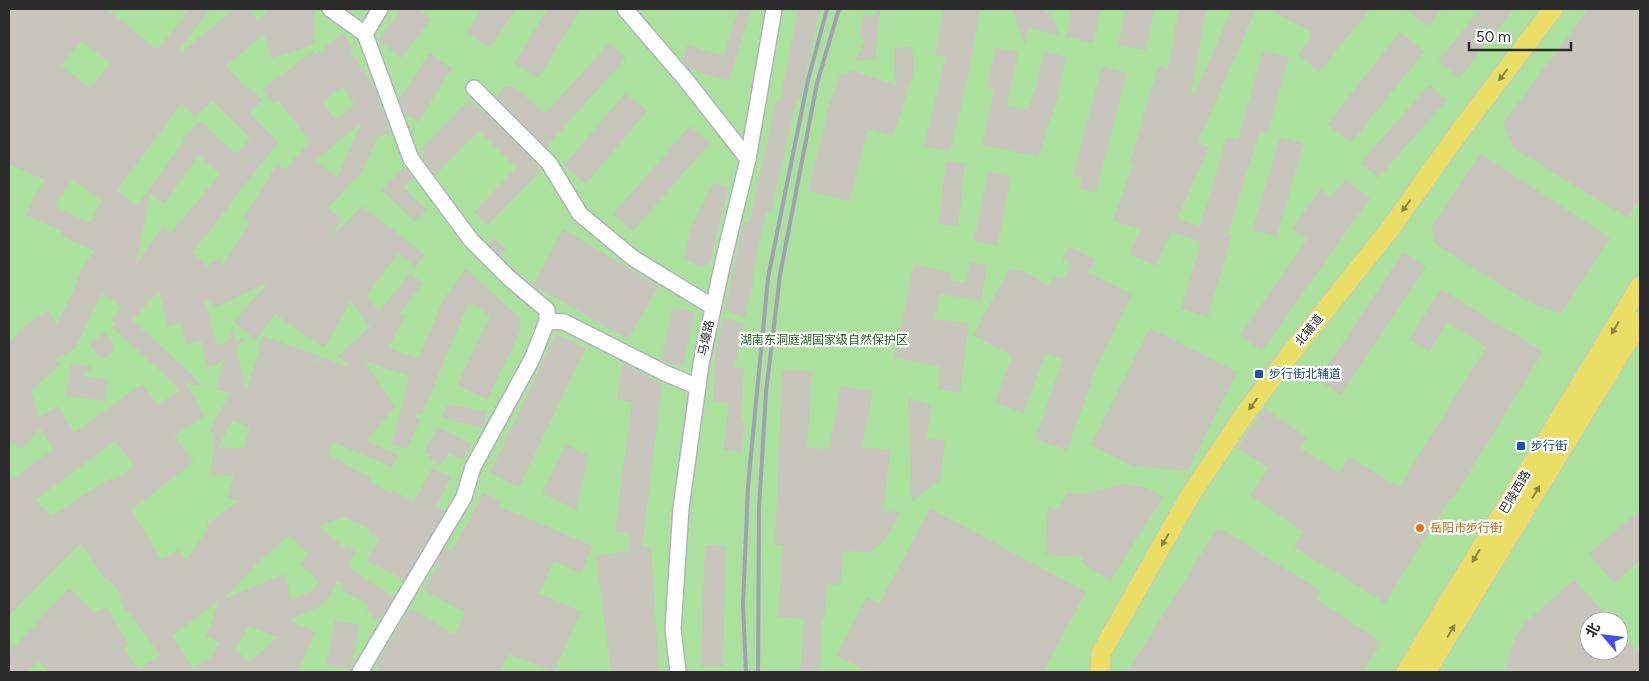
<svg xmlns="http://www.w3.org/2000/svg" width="1649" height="681" font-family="Figtree,'Noto Sans SC',sans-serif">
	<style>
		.green { fill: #aae19c; fill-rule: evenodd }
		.building { fill: #c8c6bc; fill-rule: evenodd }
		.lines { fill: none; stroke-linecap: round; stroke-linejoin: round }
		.minor-casing { stroke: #b1b2be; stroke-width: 18 }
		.major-casing { stroke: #c8c8c8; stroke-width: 21 }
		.minor { stroke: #fff; stroke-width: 15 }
		.major { stroke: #ebde64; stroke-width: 19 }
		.rail { stroke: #a1a1b4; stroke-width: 4 }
		.oneway { fill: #8b8448 }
		.transit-dot { fill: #1a4fb4; stroke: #fff; stroke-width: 2 }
		.food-dot { fill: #e8710a; stroke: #fff; stroke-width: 2 }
		.labels { text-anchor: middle; stroke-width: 4.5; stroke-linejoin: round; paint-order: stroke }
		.street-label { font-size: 12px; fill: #2b2b2b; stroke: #fff }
		.park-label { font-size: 12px; fill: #22661d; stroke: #fff }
		.transit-label { font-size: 12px; fill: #164399; stroke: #fff; text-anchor: start }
		.food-label { font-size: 12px; fill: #c56008; stroke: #fff; text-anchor: start }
	</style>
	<rect width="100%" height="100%" fill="#ece8de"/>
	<path class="green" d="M9,9H1640V672H9ZM1589,621H1619V651H1589Z"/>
	<g class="building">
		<path d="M9,9H107L157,50L184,17L182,16L188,9H210L179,50L181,52L235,9H248L258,21L269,9H315L314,45L271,58L264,34L226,66L247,89L249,87L262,100L250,113L278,142L193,252L206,266L219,259L223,265L249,223L243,219L277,164L284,170L310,141L279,101L274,105L262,90L314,50V56L342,33L353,47L350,50L374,86L390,133L378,136L360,176L358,175L328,208L341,218L333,236L362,206L425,255L415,267L398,253L367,295L379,312L410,273L423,283L399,314L405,316L388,348L418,359L444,298L466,269L520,318V332L487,400L457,385L490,316L469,302L422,414L416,413L414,417L420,419L407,449L392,445L409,376L365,361L395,407L366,441L398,455L392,467L333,442L328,454L371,478L369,482L391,493L393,490L414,502L432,468L451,477L436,507L445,511L404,580L366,561L379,539L369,533L371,530L344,517L319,526L345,549L347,545L355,552L347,566L394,597L385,612L376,620L366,610L370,606L342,590L343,583L337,581L332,592L321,606L289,620L315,632L298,672H48L39,661L26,672H9V652L69,588L95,613L107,607L129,645L124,648L139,669L160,655L119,600L122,598L108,578L105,580L81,543L9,616V481L53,449L40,428L21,450L9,439V342L20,333L18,331L48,310L57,324L78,280L76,278L94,251L61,236L63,232L26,215L35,195L45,180L9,164ZM82,41L110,63L90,89L61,65ZM343,86L354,104L336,120L322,102ZM212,101L250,138L236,154L200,121L182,140L184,141L137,206L117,190L182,103L195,118ZM362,122L337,178L316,160ZM199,155L220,174L171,233L163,227L136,263L150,194L164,204ZM73,179L101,201L90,223L54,206ZM268,282L234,322L256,340L275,314L324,348L351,301L370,327L337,356L348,364L347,366L325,358L316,363L320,356L263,336L246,391L236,347L246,338L235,340L232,326L228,342L217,345L204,298L216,307ZM159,291L168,327L180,323L186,345L201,341L207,367L217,365L224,358L216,390L230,393L209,432L214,434L211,475L234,476L227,497L239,501L206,525L208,528L186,561L178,549L162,560L131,510L194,462L174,435L205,416L185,382L203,387L189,372L132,320ZM102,293L122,307L111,319L116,323L112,327L167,377L180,391L157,404L142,384L74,433L58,406L39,417L31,390L63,362L52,361L75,349ZM233,420L250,428L243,449L218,447ZM115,441L134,466L114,481L111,478L51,516L35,500ZM290,535L308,554L300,564L319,581L311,591L292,600L284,574L224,599L254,567L253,566L276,547L275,542L278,545ZM219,600L206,637L220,642L212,656L193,669L172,636ZM249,626L278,637L250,662L235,649Z"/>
		<polygon points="401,9 418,9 431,19 401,58 378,40"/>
		<polygon points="482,9 516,9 490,48 466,33"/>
		<polygon points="548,9 581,9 538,78 514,63"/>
		<polygon points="738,9 751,9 729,81 689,69 682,61 687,45 724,56"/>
		<polygon points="798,9 820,9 801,98 797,97 771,212 767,211 752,276 754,277 745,319 725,309 744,222 749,223 776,100 780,101"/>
		<polygon points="944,9 980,9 969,71 950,152 924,146 946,57 935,55"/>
		<polygon points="1012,9 1044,9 1045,13 1050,11 1059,35 1029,28 1025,45"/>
		<polygon points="1072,9 1101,9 1093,43 1066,37"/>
		<polygon points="1125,9 1154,9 1146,50 1118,45"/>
		<polygon points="1179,9 1206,9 1191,94 1194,95 1232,9 1256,9 1198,142 1209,147 1177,219 1200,226 1227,137 1238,140 1263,50 1289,57 1267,134 1259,132 1228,234 1232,235 1208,317 1181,309 1201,242 1171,232 1156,266 1129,254 1140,230 1113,220 1133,164 1130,163 1158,66 1168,69"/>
		<polygon points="1270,9 1370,9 1319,72 1298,54 1314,34"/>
		<polygon points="1404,9 1441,9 1428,26"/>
		<polygon points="1480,9 1514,9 1459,78 1438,61"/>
		<polygon points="1588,9 1640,9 1640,197 1628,218 1513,148 1503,123"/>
		<polygon points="878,10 880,11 875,59 855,61 865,40 860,39 863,14 875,16"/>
		<polygon points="1400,32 1424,52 1351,143 1327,124"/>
		<polygon points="609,43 626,58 546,147 496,97 505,86 515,87 545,114"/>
		<polygon points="912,47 914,71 893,136 868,129 850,201 808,191 827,115 825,115 841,73 848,75 851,70 896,85 894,48"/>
		<polygon points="995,47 1018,52 1007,106 1028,110 1034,91 1035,92 1044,51 1066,57 1057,99 1038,157 982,145 994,90 987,88"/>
		<polygon points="429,53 452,68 418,122 404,113 399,100"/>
		<polygon points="1102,66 1127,73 1096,193 1079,188 1082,178 1073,175"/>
		<polygon points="1429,85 1447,100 1378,178 1360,163"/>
		<polygon points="625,93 647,111 586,184 564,165"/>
		<polygon points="469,100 482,112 483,111 533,161 532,162 541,171 488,225 474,212 516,168 479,131 435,176 421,157 425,153 421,149"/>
		<polygon points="690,126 710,143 633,231 613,214"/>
		<polygon points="1280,137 1304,144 1276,237 1252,230"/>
		<polygon points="1480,153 1610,238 1561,314 1528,302 1435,244 1431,228"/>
		<polygon points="946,161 965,163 958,226 939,224"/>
		<polygon points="405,166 413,178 403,187 427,210 415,222 381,190"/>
		<polygon points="988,172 1011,177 997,246 974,241"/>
		<polygon points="1345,180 1370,198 1262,351 1240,335 1307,239 1292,229 1320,189 1330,197"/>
		<polygon points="713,183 728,187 710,262 704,265 702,268 684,259 691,228"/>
		<polygon points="563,229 659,286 628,339 533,285"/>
		<polygon points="494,238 506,249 500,256 488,244"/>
		<polygon points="1069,246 1095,259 1088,273 1132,294 1089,383 1091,383 1067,450 1035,439 1063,359 1046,353 1023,413 995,402 1012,356 973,335 1009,269 1023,271 1049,286 1053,277 1066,279 1070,261 1062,259"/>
		<polygon points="1403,252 1426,267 1341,395 1318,380"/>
		<polygon points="970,262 987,265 981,301 940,294 934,319 969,323 960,392 938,389 940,367 894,357 914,264 952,273 951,281 965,283"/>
		<polygon points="1441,289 1543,352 1453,499 1450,498 1385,603 1294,547 1303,531 1250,495 1268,468 1237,448 1264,408 1307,437 1300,448 1339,473 1349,457 1399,487 1486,347 1447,322 1429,352 1409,339"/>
		<polygon points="673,307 695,312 683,367 661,360"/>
		<polygon points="723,318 744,323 734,368 744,368 741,422 745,423 741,452 723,450 729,403 713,402 715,352"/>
		<polygon points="1150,328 1237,372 1187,471 1132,466 1091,445"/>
		<polygon points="105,332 113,344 112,352 102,360 90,344"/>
		<polygon points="556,334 586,348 519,487 490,473 515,419 520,420 520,418 517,416"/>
		<polygon points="622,362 662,384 642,547 651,546 659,672 611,672 596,556 630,551 628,533 615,531 632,402 617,400"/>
		<polygon points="71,364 93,367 82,376 108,380 105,401 66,396"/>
		<polygon points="782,370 812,371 807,448 829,449 841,386 873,391 862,447 890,450 884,511 901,512 882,543 870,552 843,551 840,585 827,584 824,620 822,620 820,672 800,672 804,619 778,617 783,545 775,545"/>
		<polygon points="908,398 931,405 926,439 945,440 941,479 912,502"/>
		<polygon points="448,404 487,412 483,428 441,418"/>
		<polygon points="437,427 471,444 463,460 448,453 441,466 429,459 431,455 424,453"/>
		<polygon points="566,444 589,456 576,510 542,493"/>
		<polygon points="1124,484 1148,488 1163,497 1110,581 1082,563 1082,557 1045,555 1048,506 1058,510 1067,493 1082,494"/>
		<polygon points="483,492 501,501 499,506 593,546 581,573 554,561 539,593 581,612 554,672 509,654 500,672 375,672 379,667 376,664 411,608 454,635 465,612 423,590 438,566 437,564 433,568 444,548 451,552 460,536 461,536"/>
		<polygon points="930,508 1086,592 1043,672 868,672 836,655 867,597 879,604"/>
		<polygon points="1640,510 1640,560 1614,583 1589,554"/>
		<polygon points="1218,527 1321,591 1316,599 1382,642 1363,672 1127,672"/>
		<polygon points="705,545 726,545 723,666 701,666"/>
		<polygon points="1574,580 1613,621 1589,621 1589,651 1619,651 1619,628 1640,655 1640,672 1505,672 1511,648 1522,625"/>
		<polygon points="335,620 360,625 350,670 326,665"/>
	</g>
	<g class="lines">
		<defs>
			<g id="minor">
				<polyline points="330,9 365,34"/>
				<polyline points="380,9 365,34 411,159 471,240 509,278 547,310 547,321"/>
				<polyline points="625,9 686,80 748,159"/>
				<polyline points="474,88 549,163 580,214 633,258 713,307"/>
				<polyline points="360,672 464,497 473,467 532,359 547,321 564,322 667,374 698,387"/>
				<polyline points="678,672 673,629 681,508 701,364 723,262 748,159 774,9"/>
			</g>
			<g id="major">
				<polyline points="1100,672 1101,653 1191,494 1244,415 1295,348 1390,229 1460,131 1553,9"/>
				<polyline points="1406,672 1640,286"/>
				<polyline points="1426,672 1640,321"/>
			</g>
		</defs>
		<use href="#minor" class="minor-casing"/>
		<use href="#major" class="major-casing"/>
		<use href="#minor" class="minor"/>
		<use href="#major" class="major"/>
		<g class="rail">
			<polyline points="746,672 743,605 748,486 768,278 808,80 827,9"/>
			<polyline points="758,672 759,508 766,392 780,275 817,83 839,9"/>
		</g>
	</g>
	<defs><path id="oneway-solid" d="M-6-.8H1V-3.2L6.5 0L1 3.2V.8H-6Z" transform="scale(1.25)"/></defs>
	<g class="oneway">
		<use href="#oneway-solid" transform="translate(1503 75) rotate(127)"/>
		<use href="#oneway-solid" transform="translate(1406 206) rotate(126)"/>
		<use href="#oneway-solid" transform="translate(1615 328) rotate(121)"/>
		<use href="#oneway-solid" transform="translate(1253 404) rotate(127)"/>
		<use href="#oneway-solid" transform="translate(1536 492) rotate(-59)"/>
		<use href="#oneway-solid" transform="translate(1165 540) rotate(120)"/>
		<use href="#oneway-solid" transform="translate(1476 556) rotate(121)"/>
		<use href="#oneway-solid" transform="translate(1451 631) rotate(-59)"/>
	</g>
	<g class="transit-dot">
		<rect x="1254" y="369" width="10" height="10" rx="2.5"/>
		<rect x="1516" y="441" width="10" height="10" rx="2.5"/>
	</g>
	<circle class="food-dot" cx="1420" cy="528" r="5"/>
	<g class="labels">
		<g class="street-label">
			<text transform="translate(1309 330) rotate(-51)" y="4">北辅道</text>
			<text transform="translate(706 338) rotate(-78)" y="4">马壕路</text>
			<text transform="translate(1515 492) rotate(-59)" y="4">巴陵西路</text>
		</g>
		<g class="park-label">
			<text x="824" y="344">湖南东洞庭湖国家级自然保护区</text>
		</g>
		<g class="transit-label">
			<text x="1269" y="378">步行街北辅道</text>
			<text x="1531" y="450">步行街</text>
		</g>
		<g class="food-label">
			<text x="1430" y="532">岳阳市步行街</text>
		</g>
	</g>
	<rect width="1649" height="681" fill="none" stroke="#2b2b2b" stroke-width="20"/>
	<g transform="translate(1604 636) rotate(298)"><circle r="24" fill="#ffffff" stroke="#aaaaaa"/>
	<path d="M0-4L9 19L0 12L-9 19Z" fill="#444df3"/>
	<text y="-8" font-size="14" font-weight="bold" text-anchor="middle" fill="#2b2b2b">北</text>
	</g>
	<path d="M1469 42v8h102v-8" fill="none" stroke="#2b2b2b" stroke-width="2.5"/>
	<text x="1476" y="42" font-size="15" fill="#2b2b2b" stroke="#ffffff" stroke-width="4" paint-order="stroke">50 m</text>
</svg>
